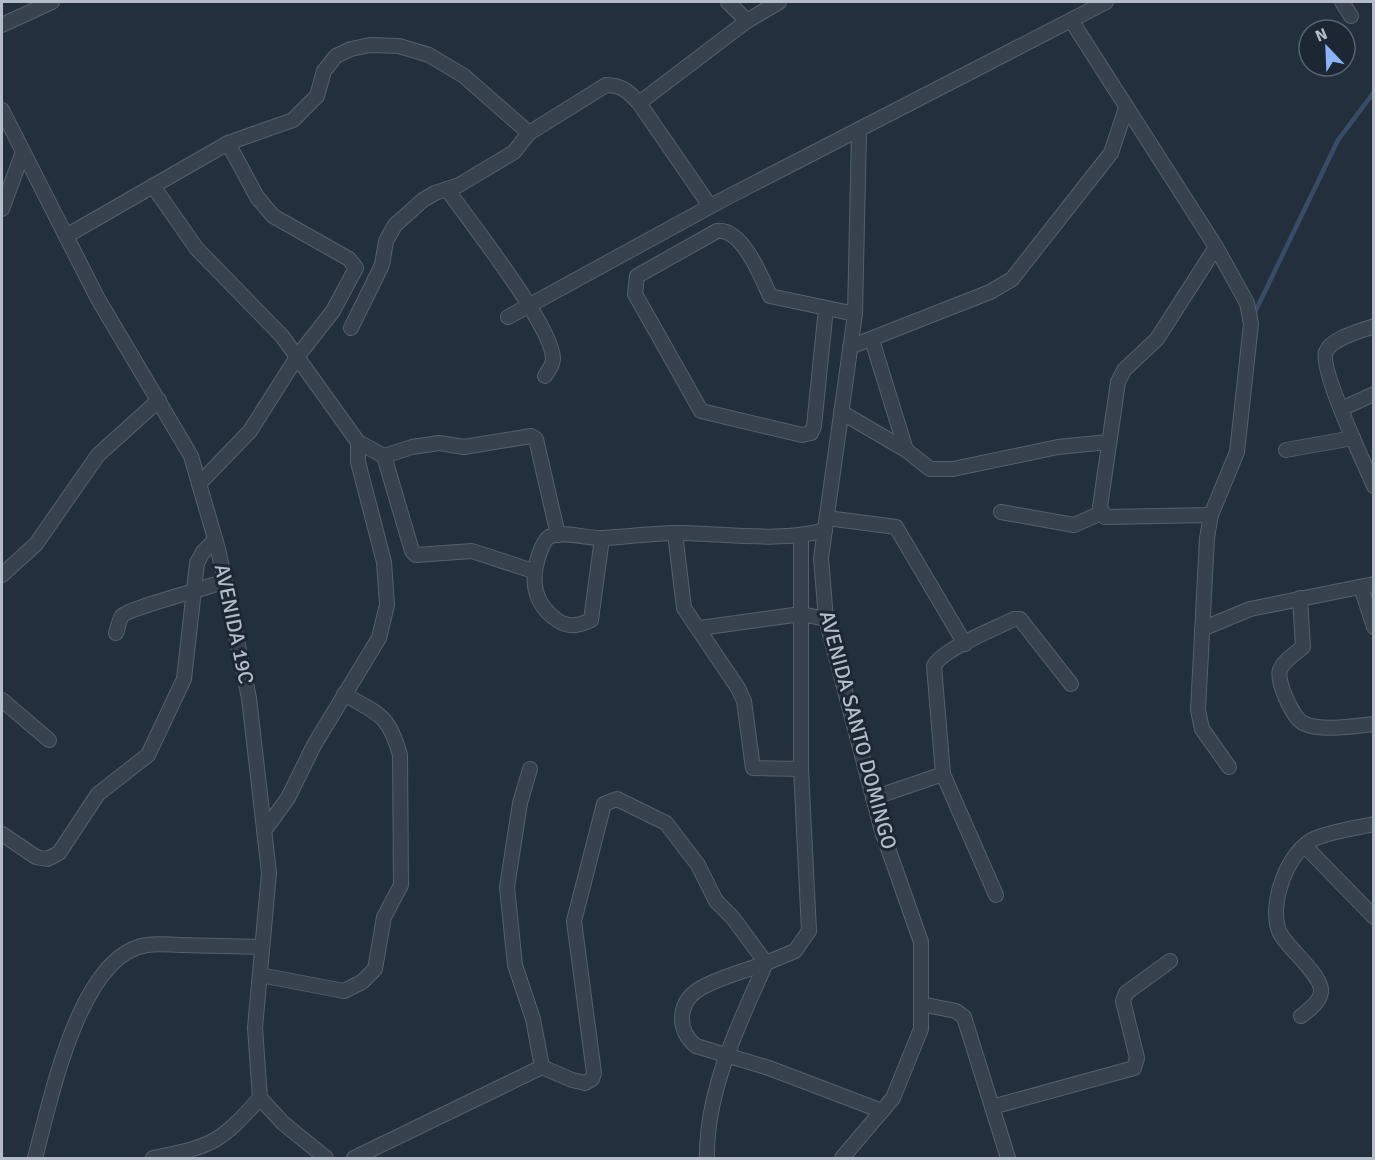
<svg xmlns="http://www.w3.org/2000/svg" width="1375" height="1160" font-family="Signika,sans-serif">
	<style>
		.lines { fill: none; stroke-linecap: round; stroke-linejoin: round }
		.stream { stroke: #394c67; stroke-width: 4.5 }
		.minor-casing { stroke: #565f6c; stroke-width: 16 }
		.minor { stroke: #38414e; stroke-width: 14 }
		.labels { text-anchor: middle; stroke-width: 6; stroke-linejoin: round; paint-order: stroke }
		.street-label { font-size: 21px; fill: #b4bcc9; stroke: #1d2633 }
	</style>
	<rect width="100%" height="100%" fill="#242f3e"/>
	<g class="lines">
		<polyline class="stream" points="1255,312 1338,140 1374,92"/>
		<defs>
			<g id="minor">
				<polyline points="728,2 747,21"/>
				<polyline points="1342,2 1351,16"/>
				<polyline points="1071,20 1216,247 1247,303 1251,324 1237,452 1211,515 1207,538 1198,710 1202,729 1229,767"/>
				<polyline points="2,25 52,2"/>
				<polyline points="639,103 747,21 779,2"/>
				<polyline points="2,110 98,299 191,456 218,549 249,698 269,873 255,1028 260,1098 283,1123 326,1158"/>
				<polyline points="153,186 197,249 282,336 358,442 358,462 384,562 387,605 379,638 314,745 288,798 264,831"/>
				<path d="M447,189C469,221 553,326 553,359C553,365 548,371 545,376"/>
				<polyline points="2,209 23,152"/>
				<path d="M66,236L228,143L293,120L317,96L324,71L336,56L351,49L370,45L399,46L429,55L464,76L529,133L606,85C622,85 629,92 639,103L710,206"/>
				<path d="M826,308L814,426L811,433L802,435L701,411L635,294L637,276L717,231C742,228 761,276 770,296L855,314"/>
				<polyline points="508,317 722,200 1106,2"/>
				<path d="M1374,326C1361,331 1331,338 1326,352C1319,368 1365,465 1374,486"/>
				<polyline points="351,328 382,265 386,241 395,225 423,200 435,193 459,185 514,152 529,133"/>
				<polyline points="872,340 906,450"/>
				<polyline points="850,347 990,292 1012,279 1111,153 1126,108"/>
				<polyline points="1341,409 1374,394"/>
				<polyline points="841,412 906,450 930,469 953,469 1058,447 1108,442"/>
				<polyline points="358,442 384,456 412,551 416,555 472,551 533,571"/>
				<polyline points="1286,450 1353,438"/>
				<polyline points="384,456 412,447 439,443 464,447 531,436 536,439 558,535"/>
				<polyline points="199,484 250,431 297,357 333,311 356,268 349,259 273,216 257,197 228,143"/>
				<polyline points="1001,512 1074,525 1101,513"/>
				<polyline points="1211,515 1105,517 1100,507 1118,382 1124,370 1157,339 1216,247"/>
				<polyline points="827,518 896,527 965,644"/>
				<polyline points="675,533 684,608 738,688 744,701 753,768 801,769"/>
				<path d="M602,538L591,620C576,627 566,628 553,617C532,600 531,576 540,552C542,547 544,540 549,537C563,530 588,539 603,538C628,537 652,533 676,533C725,533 778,543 825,530"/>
				<polyline points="2,575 36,544 98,455 159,400"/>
				<polyline points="1361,587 1374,627"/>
				<path d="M1300,598L1303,647C1296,653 1283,661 1280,670C1276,681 1293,718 1303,723C1321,732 1355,726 1374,724"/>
				<polyline points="700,628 801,614 826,619"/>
				<polyline points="1202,629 1250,609 1374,584"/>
				<path d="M116,633C118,628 119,620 122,616C129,608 208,588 225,581"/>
				<polyline points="2,700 49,740"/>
				<polyline points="873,798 943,774"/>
				<polyline points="2,834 36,857 47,859 59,853 98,794 148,755 184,679 197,563 203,552 215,540"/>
				<polyline points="1305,846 1374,917"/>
				<path d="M996,895L943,774L934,666C942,649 997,628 1014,619H1020L1071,684"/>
				<path d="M260,975L344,991L362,982L375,969L384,917L401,885L400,755C388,713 379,715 344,694"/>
				<polyline points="921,1004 956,1011 964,1017 1008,1158"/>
				<path d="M1301,1016C1309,1010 1320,1002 1321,992C1323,975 1287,948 1280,933C1267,906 1288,849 1316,838C1333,831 1355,828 1374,824"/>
				<path d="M542,1067L572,1080L585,1083L592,1079L594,1073L574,921L604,804L617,799L666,823L698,865L716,901L733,918L766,963C745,971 720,977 701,988C677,1002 676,1030 696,1046L769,1068L882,1111"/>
				<polyline points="992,1107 1134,1068 1137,1058 1123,1001 1126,993 1170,961"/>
				<path d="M35,1158C50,1103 79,954 147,945C159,943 172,945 184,945C210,946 236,946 262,947"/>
				<path d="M153,1158C213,1146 220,1143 260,1098"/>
				<polyline points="354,1158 542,1067 533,1019 515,965 507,887 520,803 530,769"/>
				<path d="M707,1158C706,1090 739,1024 766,963L795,951L809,931L801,769V537"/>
				<polyline points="842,1158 893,1098 921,1029 921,942 882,831 826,619 821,558 855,314 859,132"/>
			</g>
		</defs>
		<use href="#minor" class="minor-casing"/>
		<use href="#minor" class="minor"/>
	</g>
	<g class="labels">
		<g class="street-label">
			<text transform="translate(234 624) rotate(78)" y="7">AVENIDA 19C</text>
			<text transform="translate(858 730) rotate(75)" y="7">AVENIDA SANTO DOMINGO</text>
		</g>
	</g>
	<rect width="1375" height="1160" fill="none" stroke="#b4bcc9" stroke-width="6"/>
	<g transform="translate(1327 48) rotate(337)"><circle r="28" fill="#1d2633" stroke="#59626f" stroke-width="1.5"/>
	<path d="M0-4.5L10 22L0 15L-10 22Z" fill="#8ab4f8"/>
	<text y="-9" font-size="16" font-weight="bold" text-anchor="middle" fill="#b4bcc9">N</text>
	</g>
</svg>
